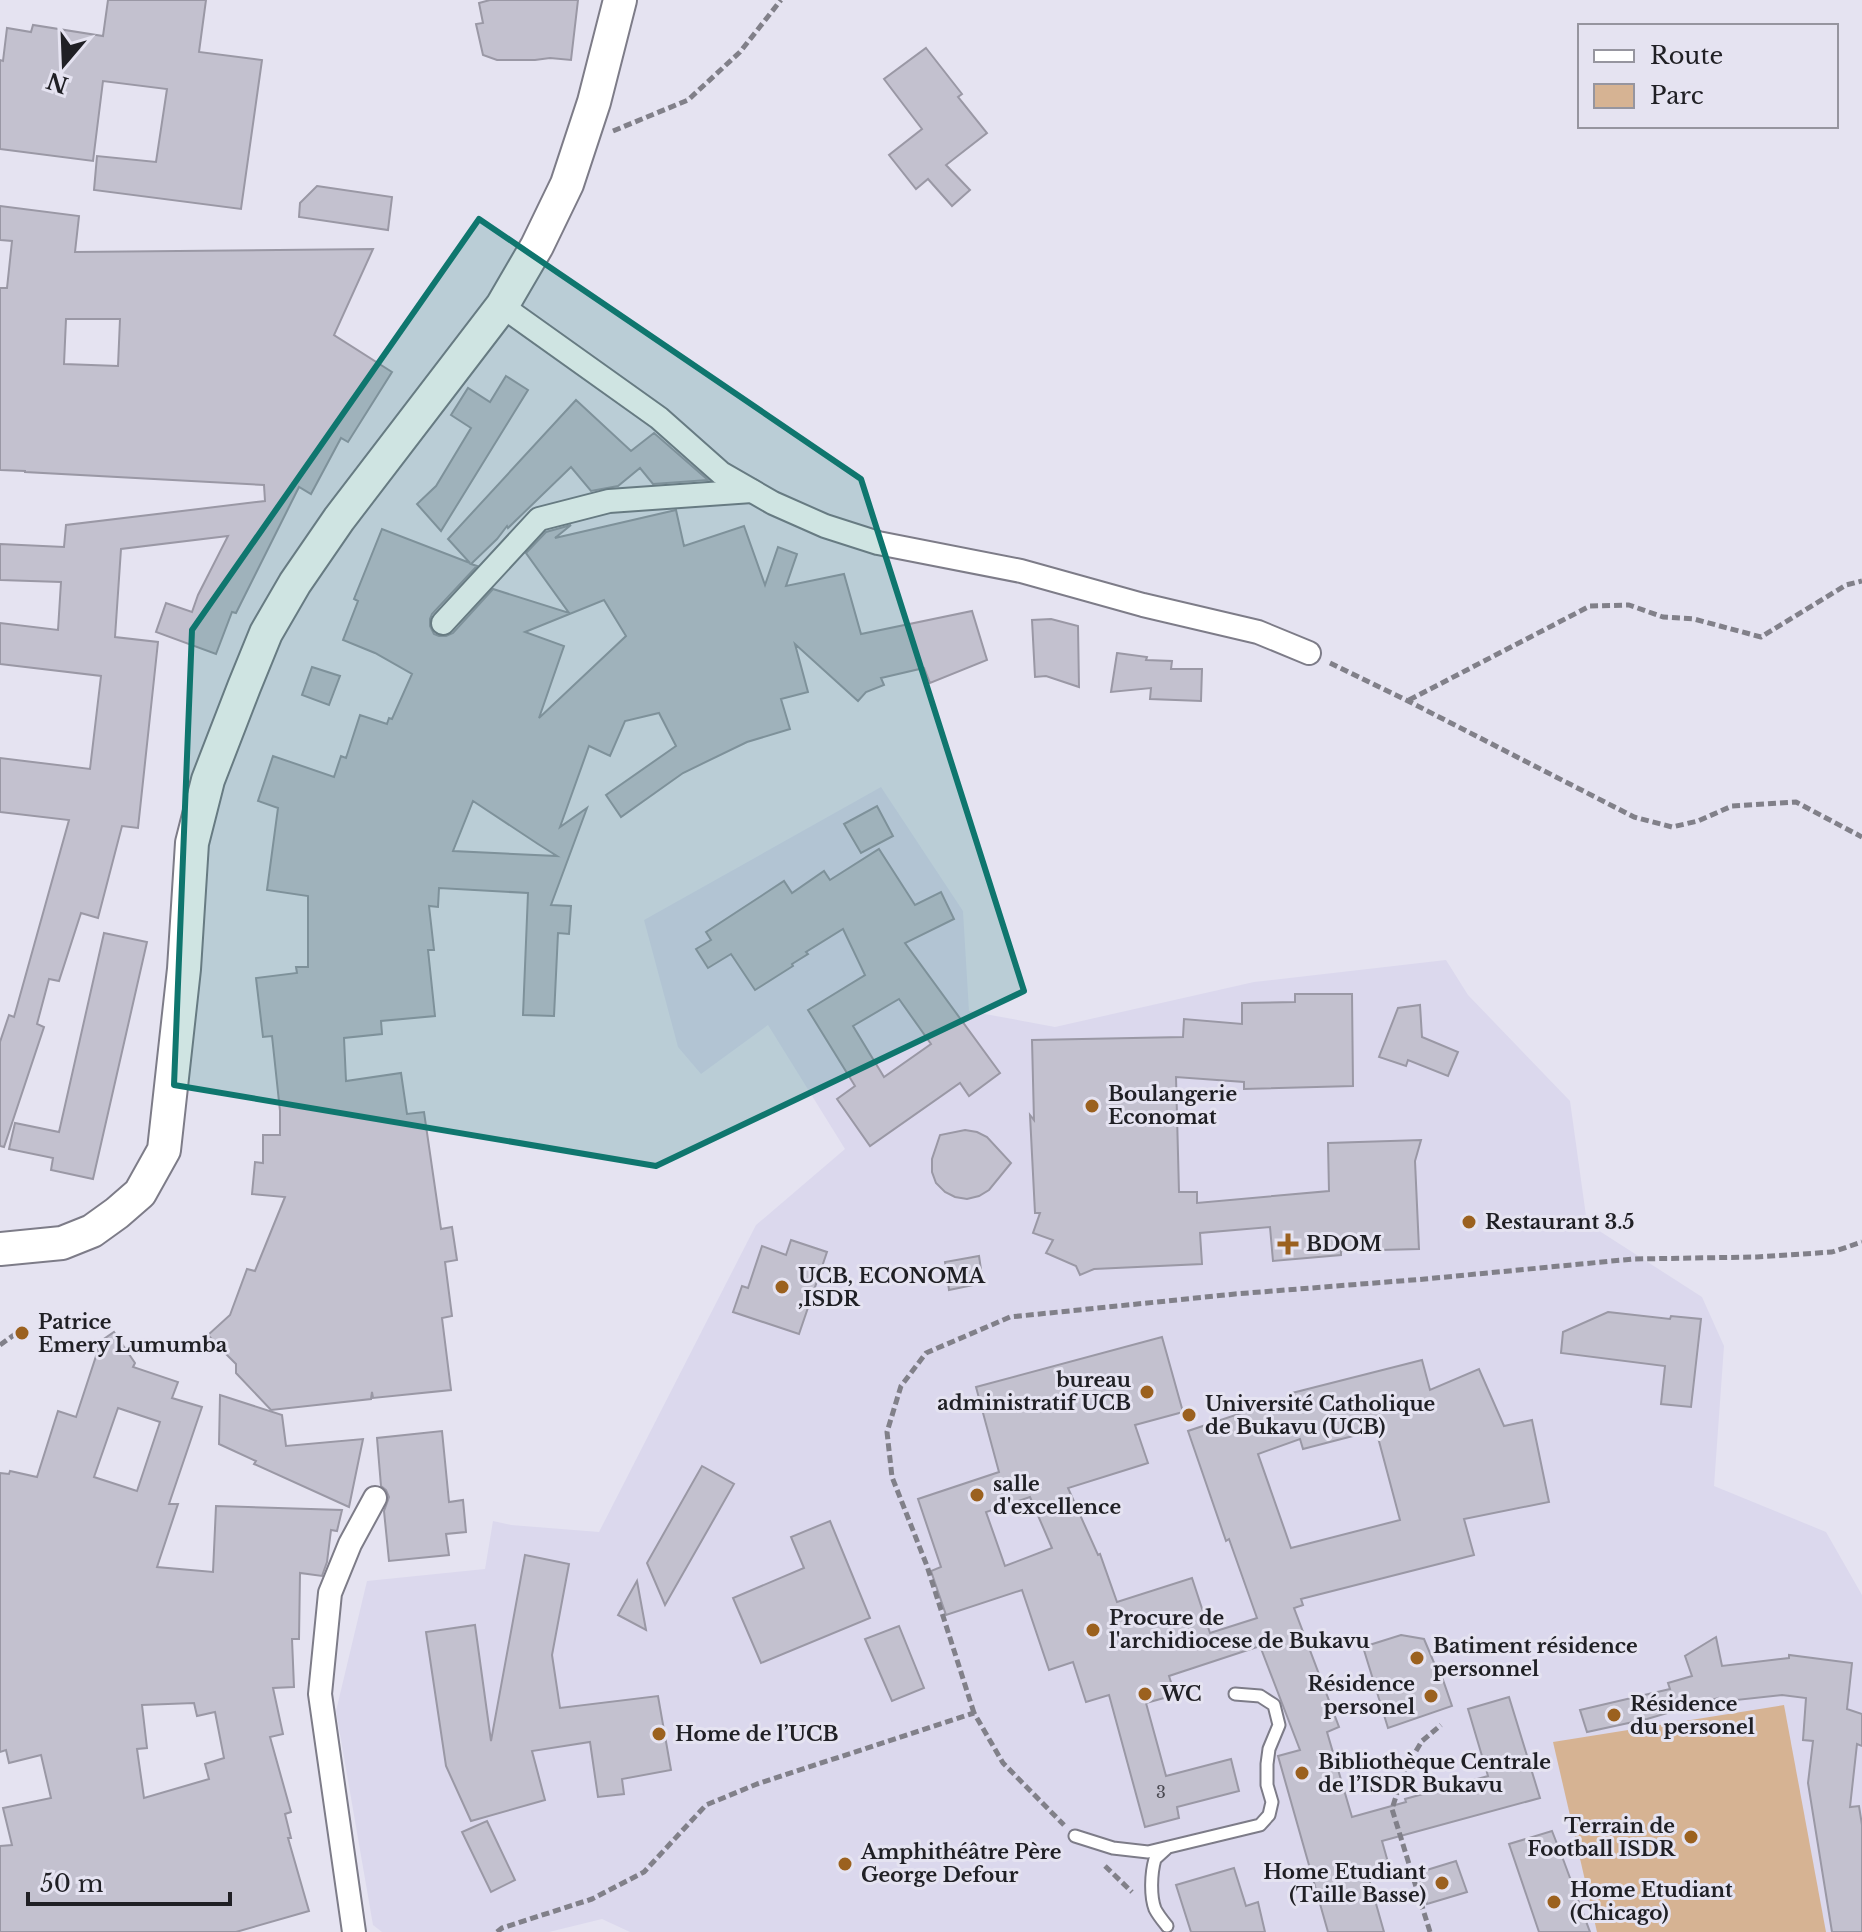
<svg xmlns="http://www.w3.org/2000/svg" width="1862" height="1932" font-family="'Libre Baskerville',serif">
	<style>
		.built { fill: #dbd8ed }
		.green { fill: #d6b393 }
		.building { fill: #c3c1cf; stroke: #9a98a5; stroke-width: 2; fill-rule: evenodd }
		.lines { fill: none; stroke-linecap: round; stroke-linejoin: round }
		.lane-casing { stroke: #7d7c88; stroke-width: 15 }
		.street-casing { stroke: #7d7c88; stroke-width: 26 }
		.secondary-casing { stroke: #7d7c88; stroke-width: 36 }
		.path { stroke: #818089; stroke-width: 5; stroke-dasharray: 8 4; stroke-linecap: butt }
		.lane { stroke: #fff; stroke-width: 11 }
		.street { stroke: #fff; stroke-width: 22 }
		.secondary { stroke: #fff; stroke-width: 32 }
		.marked { fill: #0f766e; fill-opacity: 0.2; stroke: #0f766e; stroke-width: 6; stroke-linejoin: round }
		.poi-dot { fill: #9b611f; stroke: #e5e3f1; stroke-width: 3 }
		.labels { text-anchor: middle; stroke-width: 6; stroke-linejoin: round; paint-order: stroke }
		.number-label { font-size: 16px; fill: #494850 }
		.poi-label { font-size: 20px; font-weight: bold; fill: #202025; stroke: #e5e3f1; text-anchor: start }
	</style>
	<rect width="100%" height="100%" fill="#e5e3f1"/>
	<polygon class="built" points="881,787 963,911 969,1011 1055,1027 1254,982 1446,960 1468,995 1570,1101 1587,1223 1702,1297 1724,1346 1714,1486 1826,1532 1862,1595 1862,1932 630,1932 602,1919 549,1932 382,1932 373,1925 336,1711 367,1581 485,1569 493,1521 511,1525 599,1532 756,1225 845,1149 768,1025 701,1074 678,1047 644,920"/>
	<polygon class="green" points="1784,1705 1826,1932 1597,1932 1553,1742"/>
	<g class="building">
		<polygon points="108,0 206,0 199,52 262,60 241,209 94,190 97,156 156,162 167,89 103,81 93,161 0,149 0,60 3,61 7,28 31,32 33,25 103,36"/>
		<polygon points="490,0 578,0 571,60 550,58 535,60 497,60 483,55 476,24 483,23 479,3"/>
		<polygon points="926,48 962,94 958,97 987,133 946,165 970,190 952,206 928,179 916,189 889,155 922,129 884,79"/>
		<polygon points="317,186 392,197 388,230 299,217 300,203"/>
		<path d="M0,206L79,216L75,252L373,249L334,335L392,372L348,442L341,438L311,494L299,487L236,613L232,612L216,654L156,632L166,603L192,612L198,595L228,536L121,549L115,637L158,642L138,828L122,826L98,918L81,913L59,981L49,979L37,1024L44,1027L4,1147L0,1146V1042L9,1015L14,1017L69,820L0,812V758L90,769L101,676L0,664V623L58,630L61,582L0,580V544L64,547L66,525L265,501L264,485L25,472V471L0,470V288H7L12,241L0,240ZM66,319H120L118,366L64,364Z"/>
		<polygon points="506,376 528,390 441,531 417,504 436,486 471,428 451,415 468,388 490,402"/>
		<path d="M576,400L631,451L654,433L708,480L653,484L640,468L618,486L591,491L571,467L508,528L507,526L497,539L471,564L477,566L432,614L430,619V626L434,634L439,636H446L453,633L493,589L569,613L526,553L546,532L571,525L555,538L676,510L684,546L744,526L765,585L778,547L797,554L786,586L844,574L861,634L972,611L987,660L930,683L924,668L881,678L884,685L866,692L858,701L795,644L808,692L781,699L790,729L747,742L683,773L621,817L606,795L676,746L659,713L625,721L610,756L589,746L560,827L587,808L551,905L571,906L569,934L558,933L554,1016L523,1015L528,893L439,888L438,907L429,906L434,950H428L435,1016L381,1021L382,1034L344,1038L346,1081L401,1073L407,1114L424,1112L441,1229L452,1227L457,1260L445,1262L452,1316L442,1318L451,1390L373,1398L372,1392L371,1399L271,1410L236,1373V1364L222,1350V1347L218,1346L208,1335L230,1315L247,1269L255,1271L285,1197L252,1194L255,1162L263,1163V1135H280V1111L272,1036L263,1037L256,978L297,973L296,967H308V896L267,890L278,808L258,801L273,756L334,777L341,756L346,758L360,715L387,724L389,718L392,719L412,674L375,653L343,640L358,601L354,599L382,529L470,563L448,539ZM604,600L626,636L539,718L564,646L525,632ZM473,801L538,844L557,856L453,851Z"/>
		<polygon points="1051,619 1078,626 1079,687 1046,676 1035,677 1032,620"/>
		<polygon points="1117,653 1147,657 1146,660 1172,661 1171,669 1202,669 1201,701 1150,699 1151,688 1111,692"/>
		<polygon points="312,667 340,676 329,705 302,695"/>
		<polygon points="877,806 893,836 861,853 844,824"/>
		<path d="M879,849L915,905L941,892L954,919L905,943L1000,1073L969,1096L960,1083L870,1146L837,1099L855,1086L808,1010L865,975L843,929L806,952L808,954L792,964L793,966L755,990L731,954L708,968L696,949L711,940L706,932L784,881L792,893L824,871L830,880ZM899,999L931,1044L884,1077L853,1026Z"/>
		<polygon points="104,933 147,942 93,1179 51,1170 53,1158 9,1149 15,1123 59,1132"/>
		<polygon points="1295,994 1352,994 1353,1086 1244,1089 1244,1082 1176,1077 1179,1192 1197,1192 1197,1203 1329,1191 1328,1143 1421,1140 1415,1161 1419,1249 1341,1251 1341,1255 1273,1261 1270,1227 1200,1233 1202,1264 1094,1269 1080,1275 1076,1266 1046,1253 1053,1240 1033,1233 1040,1213 1035,1213 1030,1115 1034,1120 1032,1040 1183,1037 1184,1019 1242,1024 1242,1003 1295,1002"/>
		<polygon points="1420,1005 1422,1037 1458,1052 1448,1076 1408,1060 1406,1066 1379,1057 1398,1008"/>
		<polygon points="965,1130 977,1132 987,1137 1011,1163 989,1190 979,1196 967,1199 955,1197 945,1192 936,1183 932,1172 932,1159 940,1135"/>
		<polygon points="791,1240 827,1252 799,1334 733,1312 742,1286 748,1288 762,1246 786,1255"/>
		<polygon points="979,1256 983,1283 949,1290 945,1262"/>
		<polygon points="1608,1312 1670,1319 1671,1316 1701,1319 1691,1407 1661,1404 1665,1366 1561,1353 1563,1332"/>
		<path d="M114,1332L135,1363L133,1367L178,1382L172,1398L202,1407L169,1504H178L157,1567L213,1572L216,1506L342,1510L337,1531L331,1530L327,1562L322,1576L300,1573L299,1639H292L294,1687L273,1688L283,1734L270,1737L291,1812L285,1814L291,1838H288L309,1911L236,1932H0V1846L12,1845L3,1808L51,1798L41,1755L9,1763L6,1750L0,1752V1473L9,1474L10,1471L37,1477L58,1411L76,1417L101,1341ZM118,1408L160,1422L137,1491L94,1477ZM194,1703L197,1716L215,1712L224,1758L205,1764L209,1779L144,1798L137,1749L147,1748L142,1705Z"/>
		<path d="M1162,1337L1183,1412L1135,1425L1148,1463L1068,1488L1098,1555L1100,1554L1117,1602L1192,1578L1210,1633L1257,1618L1229,1539L1226,1541L1188,1431L1289,1397L1288,1394L1422,1360L1430,1390L1479,1369L1504,1426L1532,1420L1549,1502L1464,1519L1474,1555L1301,1599L1303,1605L1294,1608L1339,1727L1327,1732L1352,1817L1406,1802L1405,1799L1488,1776L1468,1709L1509,1697L1540,1798L1382,1841L1391,1873L1369,1879L1384,1932H1328L1278,1756L1300,1750L1260,1646L1169,1676L1175,1695L1146,1703L1166,1776L1231,1759L1239,1791L1177,1807L1179,1818L1145,1827L1109,1695L1086,1702L1073,1662L1049,1670L1022,1590L946,1615L931,1571L941,1567L918,1499L999,1472L976,1387ZM1376,1430L1400,1520L1291,1548L1258,1454L1300,1439L1303,1449ZM1030,1497L1052,1548L1005,1566L986,1512Z"/>
		<polygon points="220,1395 282,1415 286,1446 363,1439 349,1507 254,1464 256,1461 219,1444"/>
		<polygon points="442,1431 449,1502 463,1500 466,1532 446,1534 449,1555 389,1561 384,1511 389,1497 386,1490 381,1486 377,1438"/>
		<polygon points="702,1466 734,1484 665,1605 647,1563"/>
		<polygon points="830,1521 870,1618 761,1663 733,1598 804,1568 791,1537"/>
		<polygon points="525,1555 569,1564 552,1655 560,1708 658,1696 671,1770 622,1779 624,1794 598,1797 590,1742 532,1751 545,1800 471,1821 446,1766 426,1632 475,1625 491,1741"/>
		<polygon points="637,1581 646,1630 618,1615"/>
		<polygon points="899,1626 924,1688 892,1701 865,1639"/>
		<polygon points="1401,1635 1424,1639 1440,1677 1442,1677 1452,1706 1388,1728 1363,1647"/>
		<polygon points="1716,1637 1722,1666 1789,1658 1789,1655 1852,1663 1847,1709 1862,1714 1862,1746 1857,1744 1850,1807 1859,1806 1862,1825 1862,1932 1832,1932 1808,1783 1813,1741 1803,1740 1806,1698 1782,1695 1718,1702 1718,1698 1647,1719 1587,1732 1580,1710 1670,1689 1668,1683 1692,1676 1685,1656"/>
		<polygon points="487,1821 515,1880 491,1892 462,1832"/>
		<polygon points="1552,1831 1563,1859 1590,1932 1539,1932 1509,1844"/>
		<polygon points="1456,1861 1467,1892 1427,1904 1417,1873"/>
		<polygon points="1234,1868 1246,1906 1258,1902 1265,1932 1191,1932 1176,1885"/>
	</g>
	<g class="lines">
		<defs>
			<g id="lane">
				<polyline points="1075,1836 1113,1848 1148,1852 1260,1825 1269,1815 1272,1802 1267,1785 1267,1764 1269,1749 1279,1725 1274,1705 1260,1696 1235,1694"/>
				<path d="M1166,1849L1155,1859C1151,1873 1150,1896 1155,1909C1158,1915 1163,1921 1167,1926"/>
			</g>
			<g id="street">
				<polyline points="502,306 659,418 721,473 773,503 825,526 878,543 1021,571 1143,605 1258,632 1309,653"/>
				<polyline points="443,623 539,519 609,501 752,491"/>
				<polyline points="354,1932 320,1694 330,1593 350,1544 375,1498"/>
			</g>
			<polyline id="secondary" points="0,1249 62,1243 92,1231 117,1213 140,1193 164,1150 184,969 192,843 208,780 244,687 266,633 295,583 339,519 502,306 537,246 567,184 594,102 620,0"/>
		</defs>
		<use href="#lane" class="lane-casing"/>
		<use href="#street" class="street-casing"/>
		<use href="#secondary" class="secondary-casing"/>
		<g class="path">
			<polyline points="613,131 688,100 740,52 781,0"/>
			<polyline points="1330,663 1408,701 1634,817 1672,827 1698,821 1732,806 1796,802 1862,837"/>
			<polyline points="1409,700 1590,606 1629,605 1663,617 1694,619 1761,637 1846,585 1862,581"/>
			<polyline points="0,1345 18,1332"/>
			<polyline points="974,1713 927,1566 892,1477 887,1432 901,1386 926,1353 1010,1317 1235,1294 1425,1279 1633,1259 1757,1257 1832,1252 1862,1242"/>
			<polyline points="1105,1866 1132,1892"/>
			<polyline points="497,1932 502,1928 592,1899 644,1872 706,1805 757,1784 974,1713 1003,1763 1064,1825"/>
			<polyline points="1430,1932 1392,1809 1404,1771 1422,1741 1441,1725"/>
		</g>
		<use href="#lane" class="lane"/>
		<use href="#street" class="street"/>
		<use href="#secondary" class="secondary"/>
	</g>
	<path class="marked" d="M479,219L861,479L1024,991L656,1166L174,1085L192,630Z"/>
	<g class="poi-dot">
		<circle cx="1092" cy="1106" r="8"/>
		<circle cx="1469" cy="1222" r="8"/>
		<path d="M1284 1232h8v8h8v8h-8v8h-8v-8h-8v-8h8z"/>
		<circle cx="782" cy="1287" r="8"/>
		<circle cx="22" cy="1333" r="8"/>
		<circle cx="1147" cy="1392" r="8"/>
		<circle cx="1189" cy="1415" r="8"/>
		<circle cx="977" cy="1495" r="8"/>
		<circle cx="1093" cy="1630" r="8"/>
		<circle cx="1417" cy="1658" r="8"/>
		<circle cx="1145" cy="1694" r="8"/>
		<circle cx="1431" cy="1696" r="8"/>
		<circle cx="1614" cy="1715" r="8"/>
		<circle cx="659" cy="1734" r="8"/>
		<circle cx="1302" cy="1773" r="8"/>
		<circle cx="1691" cy="1837" r="8"/>
		<circle cx="845" cy="1864" r="8"/>
		<circle cx="1442" cy="1883" r="8"/>
		<circle cx="1554" cy="1902" r="8"/>
	</g>
	<g class="labels">
		<g class="number-label">
			<text x="1161" y="1798">3</text>
		</g>
		<g class="poi-label">
			<text x="1108" y="1101">Boulangerie<tspan x="1108" dy="23">Economat</tspan></text>
			<text x="1485" y="1229">Restaurant 3.5</text>
			<text x="1306" y="1251">BDOM</text>
			<text x="798" y="1283">UCB, ECONOMA<tspan x="798" dy="23">,ISDR</tspan></text>
			<text x="38" y="1329">Patrice<tspan x="38" dy="23">Emery Lumumba</tspan></text>
			<text x="1131" y="1387" text-anchor="end">bureau<tspan x="1131" dy="23">administratif UCB</tspan></text>
			<text x="1205" y="1411">Université Catholique<tspan x="1205" dy="23">de Bukavu (UCB)</tspan></text>
			<text x="993" y="1491">salle<tspan x="993" dy="23">d'excellence</tspan></text>
			<text x="1109" y="1625">Procure de<tspan x="1109" dy="23">l'archidiocese de Bukavu</tspan></text>
			<text x="1433" y="1653">Batiment résidence<tspan x="1433" dy="23">personnel</tspan></text>
			<text x="1415" y="1691" text-anchor="end">Résidence<tspan x="1415" dy="23">personel</tspan></text>
			<text x="1161" y="1701">WC</text>
			<text x="1630" y="1711">Résidence<tspan x="1630" dy="23">du personel</tspan></text>
			<text x="675" y="1741">Home de l’UCB</text>
			<text x="1318" y="1769">Bibliothèque Centrale<tspan x="1318" dy="23">de l’ISDR Bukavu</tspan></text>
			<text x="1675" y="1833" text-anchor="end">Terrain de<tspan x="1675" dy="23">Football ISDR</tspan></text>
			<text x="861" y="1859">Amphithéâtre Père<tspan x="861" dy="23">George Defour</tspan></text>
			<text x="1426" y="1879" text-anchor="end">Home Etudiant<tspan x="1426" dy="23">(Taille Basse)</tspan></text>
			<text x="1570" y="1897">Home Etudiant<tspan x="1570" dy="23">(Chicago)</tspan></text>
		</g>
	</g>
	<rect x="1578" y="24" width="260" height="104" fill="#e5e3f1" stroke="#96959f" stroke-width="2"/>
	<rect x="1594" y="50" width="40" height="12" fill="#ffffff" stroke="#96959f" stroke-width="2"/>
	<text x="1650" y="64" font-size="24" fill="#202025">Route</text>
	<rect x="1594" y="84" width="40" height="24" fill="#d6b393" stroke="#96959f" stroke-width="2"/>
	<text x="1650" y="104" font-size="24" fill="#202025">Parc</text>
	<g transform="translate(64 64) rotate(199)" stroke="#e5e3f1" stroke-width="6" paint-order="stroke">
	<path d="M0-6L14 30L0 20L-14 30Z" fill="#202025"/>
	<text y="-12" font-size="22" font-weight="bold" text-anchor="middle" fill="#202025">N</text>
	</g>
	<path d="M28 1892v12h202v-12" fill="none" stroke="#202025" stroke-width="4"/>
	<text x="40" y="1892" font-size="24" fill="#202025" stroke="#e5e3f1" stroke-width="6" paint-order="stroke">50 m</text>
</svg>
